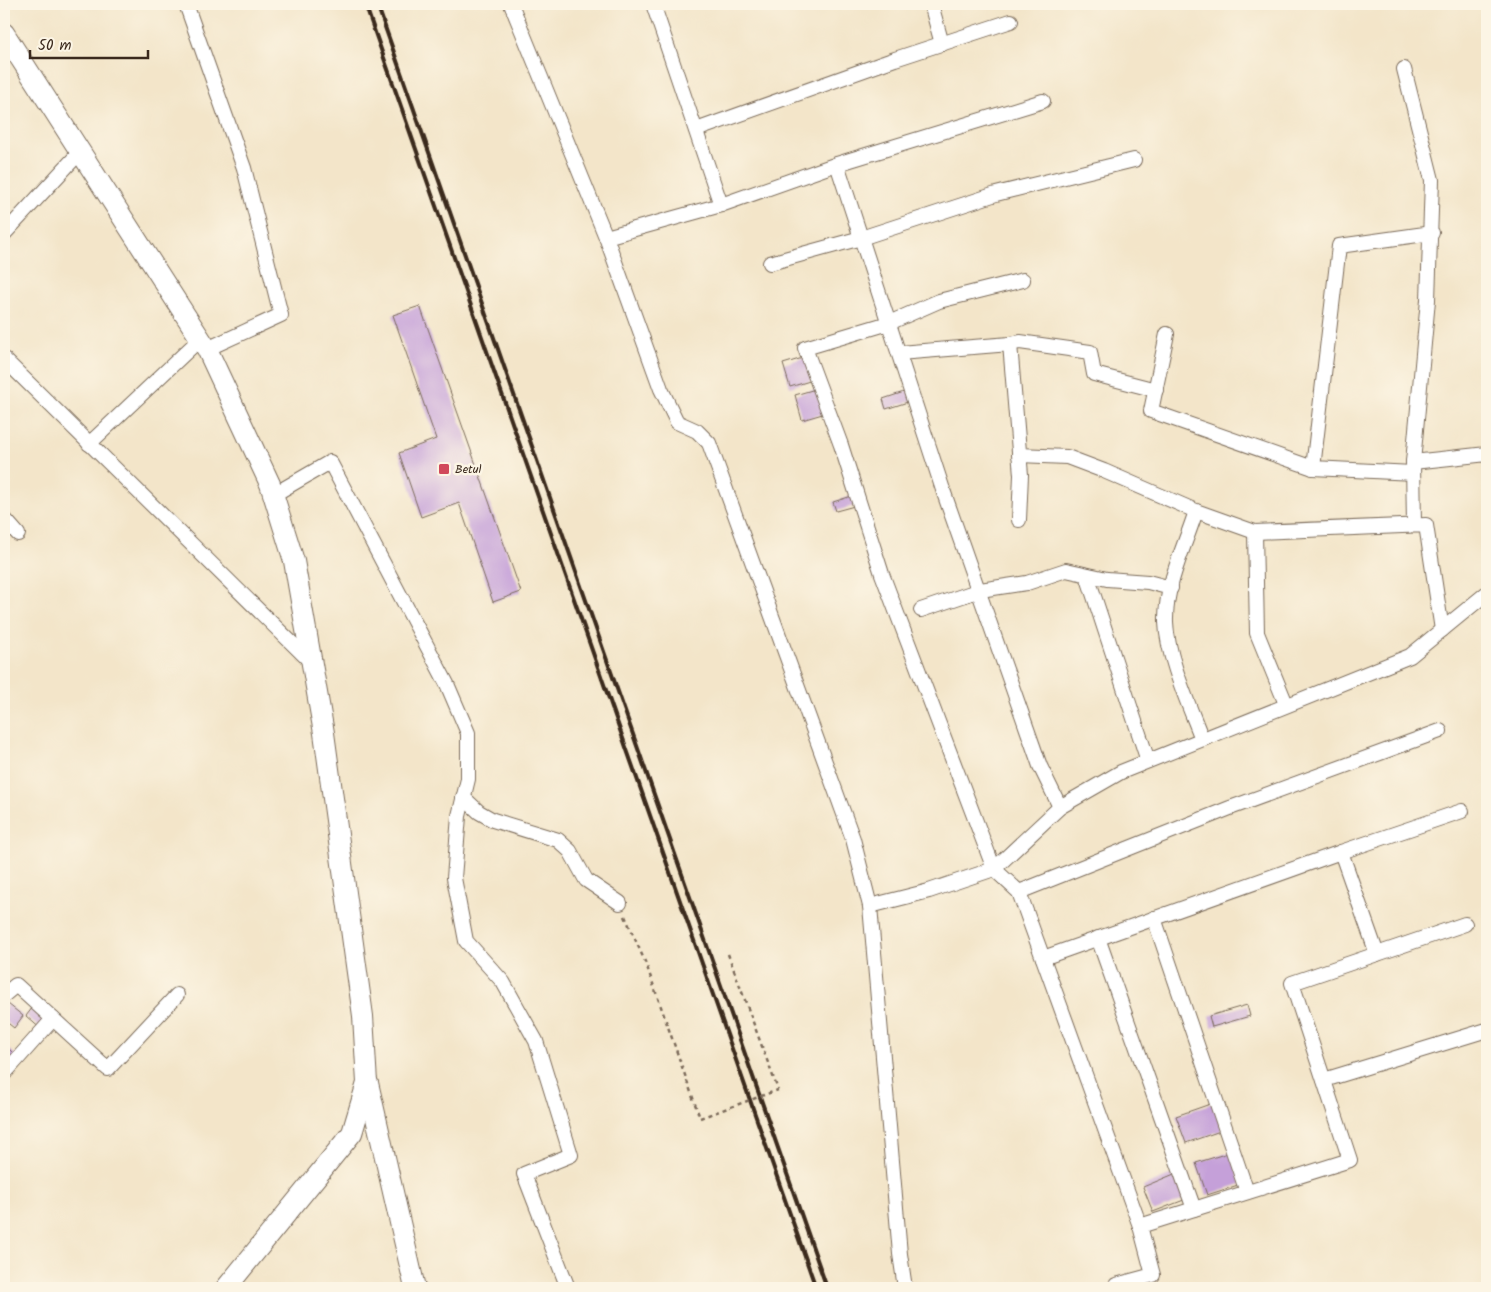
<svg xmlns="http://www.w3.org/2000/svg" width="1491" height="1292" font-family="Kalam,sans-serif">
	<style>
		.building { fill: #c5a0d9 }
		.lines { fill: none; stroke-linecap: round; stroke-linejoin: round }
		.street-casing { stroke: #7b6b5a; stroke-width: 16 }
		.secondary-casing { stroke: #7b6b5a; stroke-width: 22 }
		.path { stroke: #7b6b5a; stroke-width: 2.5; stroke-dasharray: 4 4; stroke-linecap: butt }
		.street { stroke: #fff; stroke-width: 14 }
		.secondary { stroke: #fff; stroke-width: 20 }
		.rail { stroke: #3b2a1e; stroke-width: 4 }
		.path-bridge { stroke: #7b6b5a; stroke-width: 2.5; stroke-dasharray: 4 4; stroke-linecap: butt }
		.poi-dot { fill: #d1495b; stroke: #fcf5e5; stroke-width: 2 }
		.labels { text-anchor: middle; stroke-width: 5; stroke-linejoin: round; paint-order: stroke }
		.poi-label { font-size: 12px; fill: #3b2a1e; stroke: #fcf5e5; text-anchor: start }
	</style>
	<rect width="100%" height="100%" fill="#fcf5e5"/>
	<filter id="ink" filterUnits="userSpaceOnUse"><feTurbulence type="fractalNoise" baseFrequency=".02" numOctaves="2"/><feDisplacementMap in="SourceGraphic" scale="10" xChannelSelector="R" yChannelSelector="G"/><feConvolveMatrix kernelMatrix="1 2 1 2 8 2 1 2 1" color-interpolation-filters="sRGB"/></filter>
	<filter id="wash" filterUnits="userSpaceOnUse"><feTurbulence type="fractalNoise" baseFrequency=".0096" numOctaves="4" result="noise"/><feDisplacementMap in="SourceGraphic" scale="20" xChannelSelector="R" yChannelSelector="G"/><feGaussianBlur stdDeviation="1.12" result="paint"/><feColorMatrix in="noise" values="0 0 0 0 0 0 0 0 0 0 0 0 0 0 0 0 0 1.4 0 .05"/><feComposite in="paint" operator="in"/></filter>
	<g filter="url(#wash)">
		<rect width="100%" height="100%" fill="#f3e5c9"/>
		<g id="blocks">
			<g class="building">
				<polygon points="420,306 521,592 493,602 459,503 421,517 399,453 436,439 393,315"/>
				<polygon points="806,357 813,380 790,387 783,364"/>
				<polygon points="819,388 826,413 802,420 795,395"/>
				<polygon points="910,390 914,400 886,409 883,399"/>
				<polygon points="855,495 858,505 836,511 833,502"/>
				<polygon points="8,1004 23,1016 14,1028 4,1020 4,1010"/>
				<polygon points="1247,1005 1250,1016 1212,1027 1209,1016"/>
				<polygon points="33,1007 50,1021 42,1030 26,1016"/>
				<polygon points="4,1044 16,1056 7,1065 4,1063"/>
				<polygon points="1213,1103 1223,1130 1186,1143 1176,1116"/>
				<polygon points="1231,1152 1241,1184 1207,1195 1196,1163"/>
				<polygon points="1179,1172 1189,1198 1153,1212 1143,1187"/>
			</g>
		</g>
	</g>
	<g filter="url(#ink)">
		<use href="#blocks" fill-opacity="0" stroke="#7b6b5a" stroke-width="1"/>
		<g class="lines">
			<defs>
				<g id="street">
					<polyline points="186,4 244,168 281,315 207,349"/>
					<polyline points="511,4 606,237 661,389 677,422 697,431 709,443 853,839 870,906 900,1254 905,1288"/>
					<polyline points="653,4 721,205 837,164"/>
					<polyline points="931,4 942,44"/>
					<polyline points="1404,69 1432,180 1428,300 1413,462 1414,525"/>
					<polyline points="1043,101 837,164 944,493 1040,766 1060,807"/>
					<polyline points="696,130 895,59 1011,21"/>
					<polyline points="4,234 80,152"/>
					<polyline points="606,237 721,205"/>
					<polyline points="770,263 861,238 996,194 1134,160"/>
					<polyline points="1023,280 939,301 889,323 805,348 841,445 882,574 994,869 1019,892 1140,1226 1350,1160 1292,983 1465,924"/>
					<polyline points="1167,334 1151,411 1313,468"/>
					<polyline points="1010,344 1020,342 1090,352 1094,374 1156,390"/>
					<polyline points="899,353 1010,344 1021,475 1019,520"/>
					<polyline points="4,359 312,663"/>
					<polyline points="89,444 200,339"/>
					<path d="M1019,455L1067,457L1104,471L1196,511C1185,546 1165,585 1166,622C1167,657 1189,705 1202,739"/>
					<polyline points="1413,462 1487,454"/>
					<polyline points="1413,473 1313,468 1339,246 1432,233"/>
					<polyline points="273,495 330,462 447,684 468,733 468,779 459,816 454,878 466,941 503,982 536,1041 571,1155 524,1174 568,1288"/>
					<polyline points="1196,511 1255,532 1426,525 1442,630"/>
					<polyline points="4,518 18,534"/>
					<polyline points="1255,532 1257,633 1286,704"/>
					<polyline points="1087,575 1148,761"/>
					<polyline points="921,610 980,590 1027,583 1066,570 1107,579 1148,582 1171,588"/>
					<polyline points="463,797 479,812 493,820 558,840 570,851 586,880 620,903"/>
					<polyline points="1341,852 1462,811"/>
					<polyline points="1019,892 1230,808 1440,731"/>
					<polyline points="870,906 929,891 994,869 1060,807 1121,772 1410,656 1487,593"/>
					<polyline points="1154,918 1247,1192"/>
					<polyline points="1098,938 1194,1209"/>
					<polyline points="1043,958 1341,852 1377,954"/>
					<polyline points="4,995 16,985 108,1069 177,995"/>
					<polyline points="4,1074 53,1019"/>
					<polyline points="1324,1080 1487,1030"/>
					<polyline points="1116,1285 1153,1275 1140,1226"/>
				</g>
				<g id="secondary">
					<polyline points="4,33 207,349 270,484 294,561 324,733 363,1016 367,1083 352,1133 226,1288"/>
					<polyline points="368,1083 415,1288"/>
				</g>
			</defs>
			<use href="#street" class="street-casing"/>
			<use href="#secondary" class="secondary-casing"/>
			<g class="path">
				<polyline points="625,916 646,964 700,1118"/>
				<polyline points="728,954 778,1090"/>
			</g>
			<use href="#street" class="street"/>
			<use href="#secondary" class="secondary"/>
			<g class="rail">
				<polyline points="365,4 816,1288"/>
				<polyline points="377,4 827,1288"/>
			</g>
			<polyline class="path-bridge" points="700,1118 778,1090"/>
		</g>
	</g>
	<rect class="poi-dot" x="438" y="463" width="12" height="12" rx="2.5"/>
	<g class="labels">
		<g class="poi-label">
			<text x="455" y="473">Betul</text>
		</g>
	</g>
	<rect width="1491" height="1292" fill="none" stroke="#fcf5e5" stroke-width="20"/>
	<path d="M30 50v8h118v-8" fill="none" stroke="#3b2a1e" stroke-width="2.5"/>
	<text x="38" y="50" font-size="15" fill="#3b2a1e" stroke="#fcf5e5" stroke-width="4" paint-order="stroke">50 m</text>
</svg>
